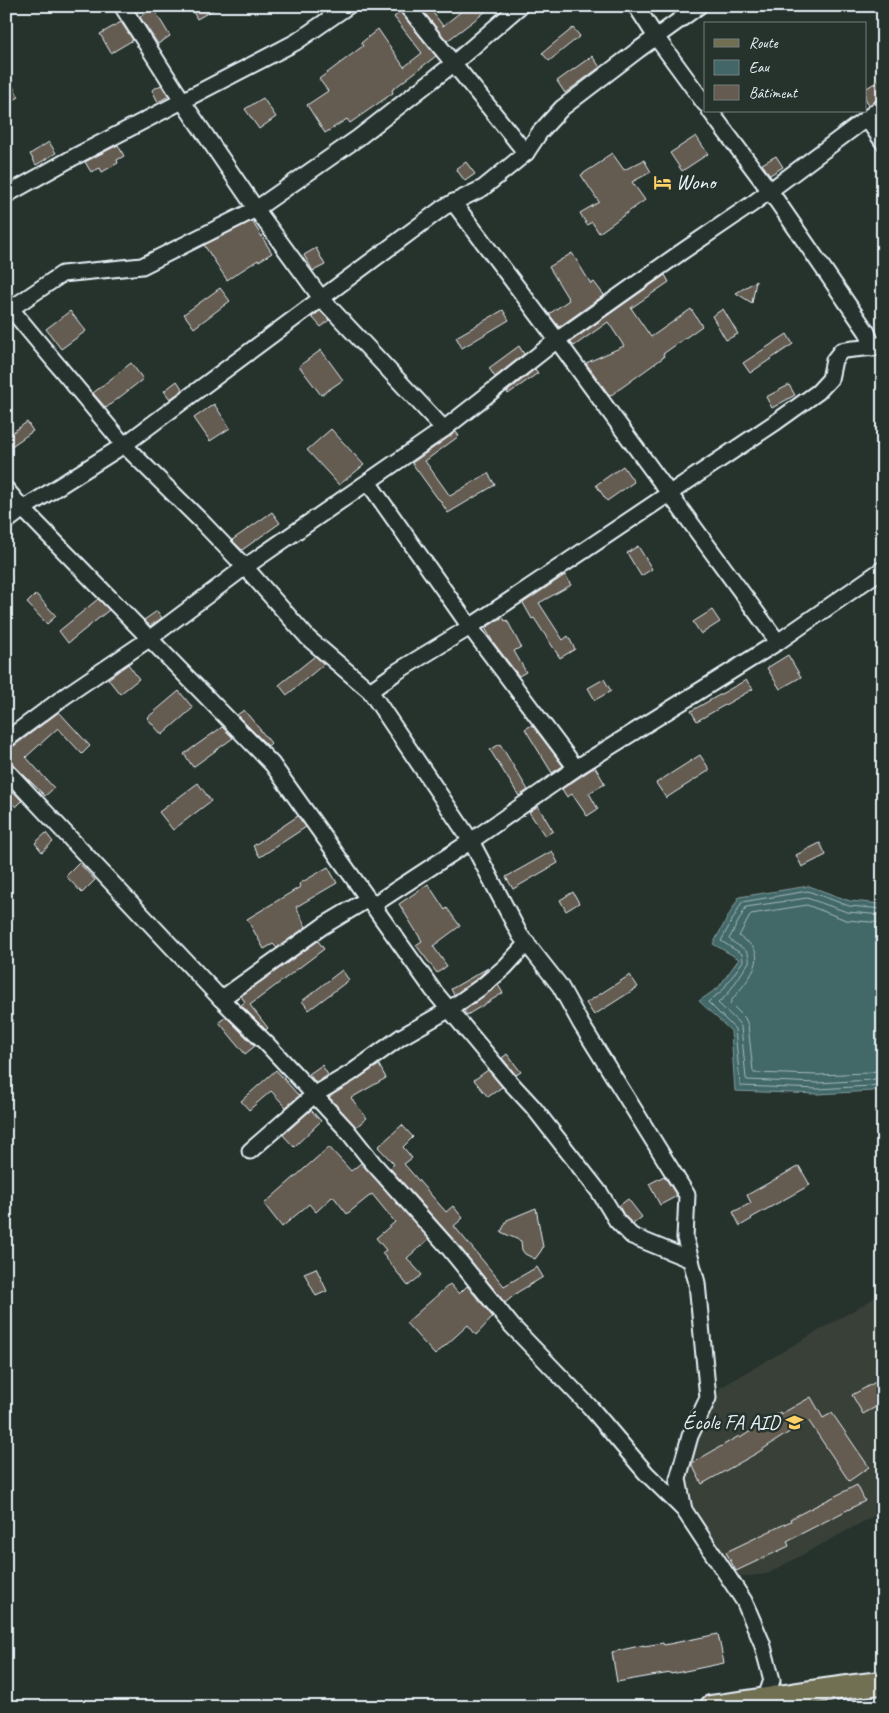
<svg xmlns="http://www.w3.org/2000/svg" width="889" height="1713" font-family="Caveat,sans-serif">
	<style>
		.built { fill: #393f38 }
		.water { fill: #436768; stroke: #859ea2 }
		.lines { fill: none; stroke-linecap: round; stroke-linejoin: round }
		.shore { stroke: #a6babe; stroke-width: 1 }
		.building { fill: #655b51; stroke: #e8f1f8 }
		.minor-casing { stroke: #e8f1f8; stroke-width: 19 }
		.primary-casing { stroke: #e8f1f8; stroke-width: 26 }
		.minor { stroke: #26332d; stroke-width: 15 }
		.primary { stroke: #716f52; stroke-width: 22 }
		.labels { text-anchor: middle; stroke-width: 5; stroke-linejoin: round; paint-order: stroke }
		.poi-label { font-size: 21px; fill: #e8f1f8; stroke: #26332d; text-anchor: start }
	</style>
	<rect width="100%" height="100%" fill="#26332d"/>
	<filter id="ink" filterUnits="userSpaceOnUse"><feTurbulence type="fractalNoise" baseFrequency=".02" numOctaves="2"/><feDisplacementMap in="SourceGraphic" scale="10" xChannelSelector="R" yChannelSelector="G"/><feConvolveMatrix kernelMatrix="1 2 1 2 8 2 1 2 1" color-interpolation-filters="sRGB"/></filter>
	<g filter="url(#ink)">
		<polygon class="built" points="883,1293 883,1511 767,1574 732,1578 689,1508 682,1479 689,1455 720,1388"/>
		<polygon class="water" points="809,886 850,901 883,904 883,1087 873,1091 818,1094 735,1091 731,1031 699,1001 718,988 739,959 713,944 739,897"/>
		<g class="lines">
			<g class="shore">
				<polyline points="883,909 849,906 808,891 742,902 721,941 742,954 743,961 722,991 708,1002 735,1029 740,1084 741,1086 818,1089 871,1086 883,1083"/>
				<path d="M883,915L847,912L807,898L746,907L729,939C737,947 751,948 749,962L727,995L718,1003L738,1022L741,1027L746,1078L747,1080L818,1083L870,1080L883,1077"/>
				<path d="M883,923L846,920L807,905L751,914L739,936C744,941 751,943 754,949C765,966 739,989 730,1003L745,1018L748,1025L753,1071L754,1073L818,1075L868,1073L883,1069"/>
			</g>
		</g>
		<g class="building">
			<polygon points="190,6 220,6 197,19"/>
			<polygon points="419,6 428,6 443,26 468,6 493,6 447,41"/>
			<polygon points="153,8 170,36 158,44 140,17"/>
			<polygon points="400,12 436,56 392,90 393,93 350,123 347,119 325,133 307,105 328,91 319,79 363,46 361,43 378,29 404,67 422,53 394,17"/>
			<polygon points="121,22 133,40 111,53 100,34"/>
			<polygon points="573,28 580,36 549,61 542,53"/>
			<polygon points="592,56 600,67 565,93 557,81"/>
			<polygon points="6,74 19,97 6,104"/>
			<polygon points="883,78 883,97 869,105 865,98 865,89"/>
			<polygon points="161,85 169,96 158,102 152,90"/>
			<polygon points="263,98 276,117 259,129 245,109"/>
			<polygon points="696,136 708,154 682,171 670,153"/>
			<polygon points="49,142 56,153 36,165 30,154"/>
			<polygon points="118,145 124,156 117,160 118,163 102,172 100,168 91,172 85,162"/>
			<polygon points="612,153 624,170 644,160 651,172 632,182 645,200 599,233 592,222 587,225 580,213 599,202 581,175 604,160 603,159"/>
			<polygon points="776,156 783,167 770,175 762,164"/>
			<polygon points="466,162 475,174 465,181 456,169"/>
			<polygon points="252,221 272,253 259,261 258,260 227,280 204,245"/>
			<polygon points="316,248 325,265 313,271 304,255"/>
			<polygon points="572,253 591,284 594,282 604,295 559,327 549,314 569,300 549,267"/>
			<polygon points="665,275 669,282 631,308 651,337 691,309 702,326 663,354 664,357 610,396 586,363 624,346 608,322 574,346 570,342"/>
			<polygon points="756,281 752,303 736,293"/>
			<polygon points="220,288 230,301 194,328 184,314"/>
			<polygon points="723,309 738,334 726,340 712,316"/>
			<polygon points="503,310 509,320 462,348 456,337"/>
			<polygon points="70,311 86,331 61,349 46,329"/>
			<polygon points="320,311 329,320 321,327 312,317"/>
			<polygon points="787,334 793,344 750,373 743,363"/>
			<polygon points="519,346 524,354 495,377 489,368"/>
			<polygon points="321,350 343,380 321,395 299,366"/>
			<polygon points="131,363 143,379 106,408 93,393"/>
			<polygon points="535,369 538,373 508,394 507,392"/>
			<polygon points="177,381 183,390 170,399 164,391"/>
			<polygon points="789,385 795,395 772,408 766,397"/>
			<polygon points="214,404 230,428 210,441 194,418"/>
			<polygon points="27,422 33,431 6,450 6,437"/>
			<polygon points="331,429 364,465 339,485 307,450"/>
			<polygon points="456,432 459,436 425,461 450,496 488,473 495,485 448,513 439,499 438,499 412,463"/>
			<polygon points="623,466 634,482 607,501 596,485"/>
			<polygon points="272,512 280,523 242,550 232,540"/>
			<polygon points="638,546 652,569 641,576 627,553"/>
			<polygon points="565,575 571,585 539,603 563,640 568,636 575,649 560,658 534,618 532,619 523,603"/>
			<polygon points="36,594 56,616 47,624 27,603"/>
			<polygon points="98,599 109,610 68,643 59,631"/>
			<polygon points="712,610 720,622 701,634 693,622"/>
			<polygon points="157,611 162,618 150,626 144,620"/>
			<polygon points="503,617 505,621 507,620 521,647 514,651 526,672 519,676 493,642 485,628"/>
			<polygon points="788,655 801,677 780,689 767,668"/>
			<polygon points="315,656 324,664 287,695 279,685"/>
			<polygon points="128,664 139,679 120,694 108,679"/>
			<polygon points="604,679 611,691 595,700 588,688"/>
			<polygon points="746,680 753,689 697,721 691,711"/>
			<polygon points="179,691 193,708 162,735 147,718"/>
			<polygon points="244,710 271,743 268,746 237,715"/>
			<polygon points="59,712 90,746 82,754 58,728 26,757 54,788 45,796 13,764 6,761 6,752"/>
			<polygon points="532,725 563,766 552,773 525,729"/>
			<polygon points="222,727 233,738 193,767 184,754"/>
			<polygon points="500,744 528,790 519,796 490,750"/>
			<polygon points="700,755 710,770 666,798 656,783"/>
			<polygon points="595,767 605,784 589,793 598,809 587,816 572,794 567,797 562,789"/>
			<polygon points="198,783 211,801 173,830 159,812"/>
			<polygon points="6,784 22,801 16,807 6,797"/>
			<polygon points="538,806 553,831 545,836 529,812"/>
			<polygon points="298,816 306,827 260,857 253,846"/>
			<polygon points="46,833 53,842 42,852 35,843"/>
			<polygon points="820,843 826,855 802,867 796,855"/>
			<polygon points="552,851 558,863 513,889 506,877"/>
			<polygon points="79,863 95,880 82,893 66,876"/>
			<polygon points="328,867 337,883 296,907 306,927 277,948 273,944 264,949 247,919 300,887 299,884"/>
			<polygon points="428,884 445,910 447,908 460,926 433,946 447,966 437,973 416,945 422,941 399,904"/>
			<polygon points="573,892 579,903 566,911 560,900"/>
			<polygon points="318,941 324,949 250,1005 268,1028 266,1030 241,1005 245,1002 241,996"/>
			<polygon points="488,968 478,978 454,995 451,989"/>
			<polygon points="342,970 349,980 309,1010 302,1001"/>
			<polygon points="630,975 638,987 594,1015 586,1003"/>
			<polygon points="498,985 503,993 467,1015 464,1011"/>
			<polygon points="226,1017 255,1046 245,1054 219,1022"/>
			<polygon points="507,1054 521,1072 516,1075 502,1058"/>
			<polygon points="322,1065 328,1075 316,1083 309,1074"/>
			<polygon points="379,1065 386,1078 351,1098 367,1118 356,1127 329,1097"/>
			<polygon points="276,1070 299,1096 286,1107 271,1091 249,1110 241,1101"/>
			<polygon points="488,1070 502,1087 488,1097 474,1080"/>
			<polygon points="311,1110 321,1121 294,1147 283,1135"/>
			<polygon points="402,1125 413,1137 403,1147 412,1158 404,1164 446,1212 453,1206 463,1218 454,1226 504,1286 537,1267 543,1277 518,1292 505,1303 455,1241 390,1168 394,1164 378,1147"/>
			<polygon points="329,1147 351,1171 361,1163 429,1239 407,1258 422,1275 408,1286 382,1253 386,1250 376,1238 395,1222 372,1194 347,1214 333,1196 316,1212 309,1204 282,1227 264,1204"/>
			<polygon points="799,1166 810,1185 751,1218 752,1219 740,1226 733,1212 751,1203 747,1195"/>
			<polygon points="664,1176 677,1196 660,1205 649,1184"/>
			<polygon points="628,1199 642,1217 633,1224 624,1215 619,1206"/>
			<polygon points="536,1208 543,1247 541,1251 535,1259 525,1254 522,1250 521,1241 501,1232 507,1220"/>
			<polygon points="316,1268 327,1291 316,1296 304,1273"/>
			<polygon points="450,1284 459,1294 467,1286 493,1317 476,1335 468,1325 435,1355 406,1323"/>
			<polygon points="883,1378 883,1403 863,1414 852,1395"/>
			<polygon points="811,1397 823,1418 832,1413 869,1467 849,1481 808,1420 757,1453 702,1484 692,1465 692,1463 739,1436 740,1438 780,1412 781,1414"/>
			<polygon points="857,1485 865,1501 787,1541 789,1546 736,1571 726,1552 791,1521 790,1519"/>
			<polygon points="718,1634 724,1663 671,1674 671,1673 651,1676 617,1682 612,1652 644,1645 644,1646 663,1643 664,1645"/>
		</g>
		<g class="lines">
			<defs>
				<g id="minor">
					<polyline points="122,6 189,111 256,209 321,298 444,429"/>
					<polyline points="407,6 526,153"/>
					<polyline points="636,6 656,37 705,104"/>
					<polyline points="710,111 770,191 867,332 873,348"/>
					<polyline points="867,119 883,142"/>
					<polyline points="6,195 74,157 296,42 348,6"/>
					<polyline points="453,202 557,340 778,642"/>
					<polyline points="6,303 124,445 201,521 245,567 308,638 370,691 471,841 520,935 560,986 581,1024 687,1195 685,1238 697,1283 708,1398 690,1436 678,1479 684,1510"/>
					<polyline points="6,312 62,274 142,266 256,209 358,138 453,64 520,6"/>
					<polyline points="368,482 470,627 576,768"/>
					<polyline points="6,489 23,509 272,764 433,990 509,1081 533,1107 600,1193 617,1221 632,1236 691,1260"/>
					<polyline points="6,522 23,509 124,445 444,207 483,188 526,153 540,132 562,108 638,50 699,6"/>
					<path d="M370,691L398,671L470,627L776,422L818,392L830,379L834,360L841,351C855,347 869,350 883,344"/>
					<polyline points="6,740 65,696 149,639 245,567 444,429 557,340 680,253 752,204 883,106"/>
					<polyline points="6,770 221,999 266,1043 346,1129 373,1163 448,1247 512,1326 591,1408 646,1473 684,1510 744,1601 762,1643 772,1680 765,1700 766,1705"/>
					<polyline points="373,905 471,841 576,768 778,642 883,569"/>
					<polyline points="221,999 323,926 368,899"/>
					<polyline points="250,1151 314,1095 351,1073 401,1037 450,1009 484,985 505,967 527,943"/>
				</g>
				<path id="primary" d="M711,1707C768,1700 825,1688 883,1683"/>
			</defs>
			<use href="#minor" class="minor-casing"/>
			<use href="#primary" class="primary-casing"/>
			<use href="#minor" class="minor"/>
			<use href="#primary" class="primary"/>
		</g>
	</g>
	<defs>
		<symbol id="hotel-bare" viewBox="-9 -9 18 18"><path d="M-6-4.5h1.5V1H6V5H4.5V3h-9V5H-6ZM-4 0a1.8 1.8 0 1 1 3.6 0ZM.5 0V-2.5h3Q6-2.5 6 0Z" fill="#ffd166" stroke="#26332d" stroke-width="2.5" paint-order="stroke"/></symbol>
		<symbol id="school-bare" viewBox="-9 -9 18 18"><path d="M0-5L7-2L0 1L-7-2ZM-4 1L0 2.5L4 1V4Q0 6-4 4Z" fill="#ffd166" stroke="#26332d" stroke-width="2.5" paint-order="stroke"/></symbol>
	</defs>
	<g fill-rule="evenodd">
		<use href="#hotel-bare" x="650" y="170" width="25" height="25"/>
		<use href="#school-bare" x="782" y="1410" width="25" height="25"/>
	</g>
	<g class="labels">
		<g class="poi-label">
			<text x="676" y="189">Wono</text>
			<text x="780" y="1429" text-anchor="end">École FA AID</text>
		</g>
	</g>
	<rect width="889" height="1713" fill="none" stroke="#26332d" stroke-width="25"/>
	<rect x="12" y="12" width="864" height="1688" fill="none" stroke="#e8f1f8" stroke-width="2" filter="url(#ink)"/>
	<rect x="704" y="22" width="162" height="90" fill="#26332d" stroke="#747f7e"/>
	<rect x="714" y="39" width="25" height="8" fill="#716f52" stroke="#747f7e"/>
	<text x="749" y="48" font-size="15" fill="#e8f1f8">Route</text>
	<rect x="714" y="60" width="25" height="15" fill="#436768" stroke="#747f7e"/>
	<text x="749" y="72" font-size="15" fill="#e8f1f8">Eau</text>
	<rect x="714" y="85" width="25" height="15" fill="#655b51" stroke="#747f7e"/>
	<text x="749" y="98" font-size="15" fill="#e8f1f8">Bâtiment</text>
</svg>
